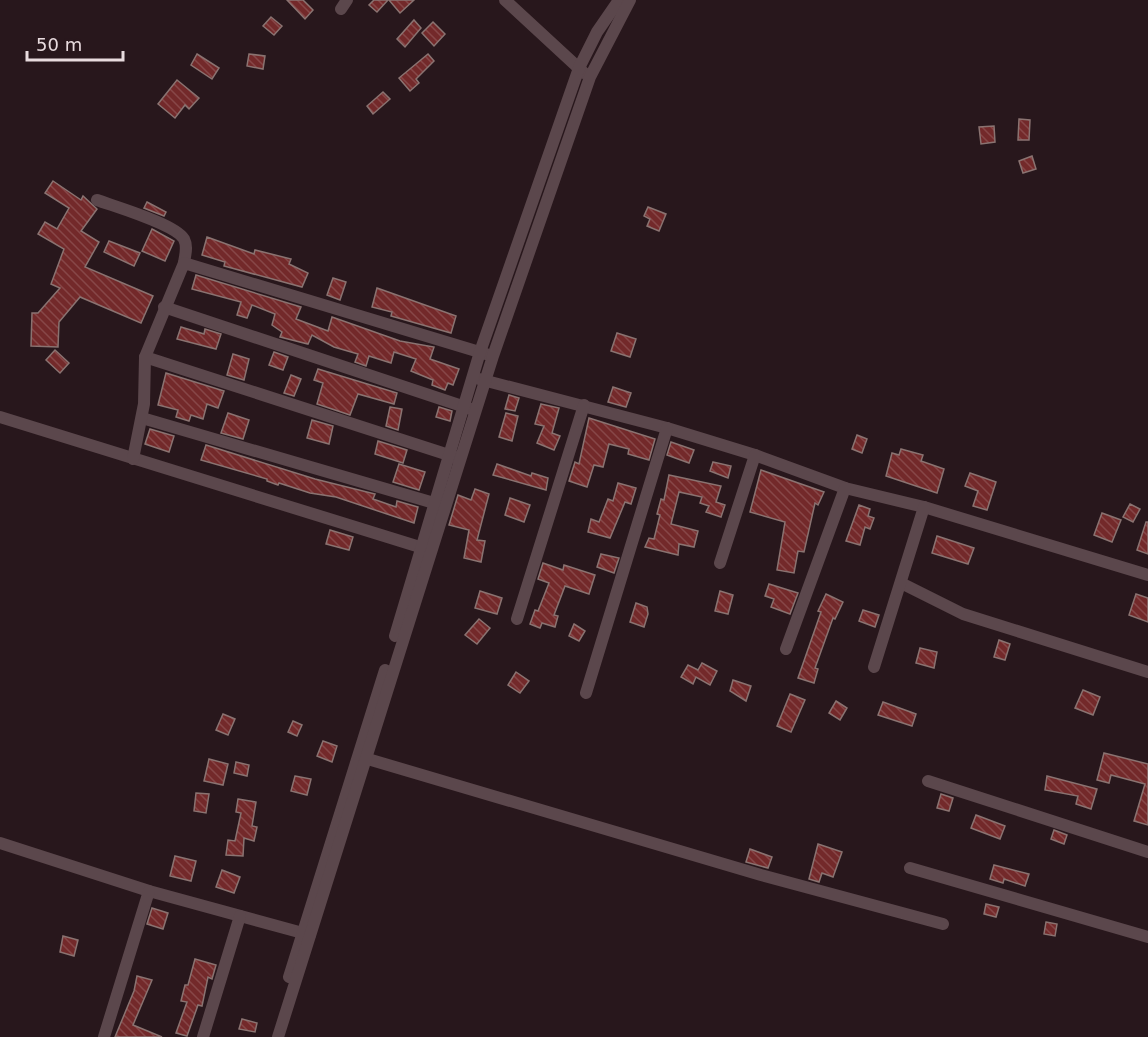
<svg xmlns="http://www.w3.org/2000/svg" width="1148" height="1037" font-family="'DejaVu Sans',sans-serif">
	<style>
		.building { fill: url(#building-back-hatch); stroke: #8a7371; stroke-width: 1.5 }
		.lines { fill: none; stroke-linecap: round; stroke-linejoin: round }
		.minor { stroke: #5b474c; stroke-width: 12 }
	</style>
	<defs>
		<pattern id="building-back-hatch" width="6" height="6" patternUnits="userSpaceOnUse" patternTransform="scale(1.5)"><rect width="6" height="6" fill="#73292a"/><path d="M-1 5l2 2M0 0l6 6M5-1l2 2" fill="none" stroke="#874748"/></pattern>
	</defs>
	<rect width="100%" height="100%" fill="#28171c"/>
	<g class="building">
		<polygon points="287,0 303,0 313,10 305,19"/>
		<polygon points="374,0 388,0 377,12 369,5"/>
		<polygon points="389,0 414,0 400,13"/>
		<polygon points="271,17 282,26 274,35 263,26"/>
		<polygon points="414,20 421,28 405,47 397,39"/>
		<polygon points="433,22 445,34 434,46 422,33"/>
		<polygon points="197,54 219,68 212,79 191,65"/>
		<polygon points="249,54 265,56 263,69 247,66"/>
		<polygon points="428,54 434,61 416,79 419,83 410,91 399,78"/>
		<polygon points="177,80 199,98 189,109 185,105 175,118 158,104"/>
		<polygon points="383,92 390,99 373,114 367,106"/>
		<polygon points="1019,119 1030,120 1029,140 1018,140"/>
		<polygon points="994,126 995,142 981,144 979,127"/>
		<polygon points="1032,156 1036,169 1023,173 1019,161"/>
		<polygon points="53,181 81,200 83,196 97,209 81,231 99,242 85,267 153,296 141,323 80,297 59,322 58,347 31,346 32,313 38,313 60,288 51,284 64,249 38,234 45,222 57,229 69,208 45,193"/>
		<polygon points="147,202 166,212 164,216 144,208"/>
		<polygon points="648,207 666,214 659,231 647,226 650,219 644,216"/>
		<polygon points="152,229 174,241 165,261 142,251"/>
		<polygon points="207,237 254,254 255,250 291,259 289,264 308,273 302,287 224,266 225,262 202,255"/>
		<polygon points="109,241 140,253 134,266 104,252"/>
		<polygon points="196,275 301,307 296,319 328,331 332,317 400,341 434,347 430,359 459,369 453,385 448,383 445,390 432,385 433,380 411,371 416,359 394,352 391,363 369,356 366,366 355,362 358,354 334,347 312,335 308,344 280,337 282,332 272,325 275,314 252,305 247,318 237,315 241,302 192,289"/>
		<polygon points="333,278 346,282 340,300 327,295"/>
		<polygon points="377,288 456,316 451,333 391,316 392,312 372,307"/>
		<polygon points="181,327 204,334 205,329 221,334 216,349 177,339"/>
		<polygon points="617,333 636,339 630,357 611,351"/>
		<polygon points="55,350 69,363 60,373 46,360"/>
		<polygon points="274,352 288,357 283,370 269,365"/>
		<polygon points="233,354 249,359 244,380 227,375"/>
		<polygon points="318,369 397,393 394,404 358,394 350,415 317,404 323,383 314,380"/>
		<polygon points="166,373 224,391 218,408 207,404 203,419 191,415 189,421 176,417 178,410 158,405"/>
		<polygon points="291,375 301,379 294,396 284,393"/>
		<polygon points="613,387 631,393 626,407 608,402"/>
		<polygon points="509,395 519,398 515,411 505,409"/>
		<polygon points="541,404 559,408 552,433 560,436 554,450 537,443 544,426 535,424"/>
		<polygon points="390,407 402,409 398,430 386,426"/>
		<polygon points="439,407 452,411 450,421 436,417"/>
		<polygon points="228,413 249,420 243,439 221,433"/>
		<polygon points="506,413 518,416 512,441 499,437"/>
		<polygon points="589,418 655,439 649,460 628,454 629,449 609,444 603,467 594,465 587,487 569,481 575,462 579,464"/>
		<polygon points="312,420 333,426 329,444 307,438"/>
		<polygon points="150,429 174,436 169,452 145,444"/>
		<polygon points="857,435 867,439 862,453 852,449"/>
		<polygon points="378,441 407,450 403,463 375,454"/>
		<polygon points="671,442 694,450 689,463 667,455"/>
		<polygon points="206,445 315,479 375,494 373,499 396,507 397,501 418,507 414,523 336,497 310,493 279,483 278,485 267,481 267,479 201,460"/>
		<polygon points="901,449 923,455 921,461 944,469 937,493 886,476 892,453 899,455"/>
		<polygon points="713,462 731,466 728,478 710,471"/>
		<polygon points="399,464 425,472 419,490 393,482"/>
		<polygon points="497,464 531,476 532,473 548,478 546,490 493,475"/>
		<polygon points="761,470 824,492 818,505 815,503 804,552 798,551 794,573 777,570 785,522 750,512"/>
		<polygon points="970,473 996,482 987,510 973,506 978,491 965,486"/>
		<polygon points="669,475 721,486 716,502 725,505 721,517 706,512 709,506 700,503 702,497 679,492 671,524 698,531 694,547 679,544 678,555 645,547 649,538 654,539 660,515 657,514 661,499 664,500"/>
		<polygon points="618,483 636,488 631,504 625,502 610,538 588,532 591,519 599,522 608,499 613,501"/>
		<polygon points="475,489 489,494 477,540 485,541 481,562 464,558 469,530 449,525 458,495 471,500"/>
		<polygon points="510,498 530,505 524,522 505,515"/>
		<polygon points="1130,504 1140,509 1133,522 1123,517"/>
		<polygon points="859,505 870,509 868,516 874,518 870,529 865,527 860,545 846,541"/>
		<polygon points="1102,513 1121,520 1112,542 1094,535"/>
		<polygon points="1146,522 1148,522 1148,554 1137,550"/>
		<polygon points="330,530 353,537 349,550 326,544"/>
		<polygon points="937,536 974,548 968,564 932,553"/>
		<polygon points="601,554 619,558 614,573 597,567"/>
		<polygon points="543,563 563,570 564,565 595,575 589,594 565,586 554,615 558,616 555,627 542,623 540,628 530,624 535,610 538,611 549,583 538,579"/>
		<polygon points="769,584 798,593 790,614 771,607 774,599 765,596"/>
		<polygon points="480,591 502,598 497,614 475,608"/>
		<polygon points="720,591 733,595 728,614 715,611"/>
		<polygon points="826,594 843,602 835,619 833,618 815,668 818,669 814,683 798,678 821,612 818,611"/>
		<polygon points="1136,594 1148,598 1148,622 1129,615"/>
		<polygon points="636,603 647,607 648,614 644,627 630,622"/>
		<polygon points="863,610 879,615 875,627 859,621"/>
		<polygon points="479,619 490,628 477,644 465,635"/>
		<polygon points="574,624 585,631 579,641 569,636"/>
		<polygon points="999,640 1010,644 1005,660 994,657"/>
		<polygon points="920,648 937,652 934,668 916,663"/>
		<polygon points="702,663 717,671 710,685 696,677 693,684 681,677 688,665 698,670"/>
		<polygon points="516,672 529,681 520,693 508,685"/>
		<polygon points="733,680 751,686 746,701 730,691"/>
		<polygon points="1083,690 1100,697 1093,715 1075,708"/>
		<polygon points="790,694 805,700 791,732 777,726"/>
		<polygon points="836,701 847,708 840,720 829,713"/>
		<polygon points="883,702 916,714 912,726 878,715"/>
		<polygon points="223,714 235,719 228,735 216,730"/>
		<polygon points="293,721 302,725 297,736 288,732"/>
		<polygon points="323,741 337,746 332,762 317,756"/>
		<polygon points="1104,753 1148,764 1148,825 1134,821 1145,784 1111,775 1109,783 1097,780"/>
		<polygon points="209,759 228,764 223,785 204,781"/>
		<polygon points="236,762 249,765 247,776 234,773"/>
		<polygon points="295,776 311,779 307,795 291,791"/>
		<polygon points="1047,776 1097,789 1091,809 1076,804 1078,796 1045,790"/>
		<polygon points="196,793 209,794 206,813 194,811"/>
		<polygon points="941,794 953,798 949,811 937,808"/>
		<polygon points="238,799 256,802 252,826 257,827 254,841 244,838 243,856 226,855 228,840 235,841 241,813 236,812"/>
		<polygon points="976,815 1005,826 1000,839 971,828"/>
		<polygon points="1054,830 1067,835 1064,844 1051,839"/>
		<polygon points="818,844 842,852 833,877 822,873 819,882 809,879"/>
		<polygon points="750,849 772,857 768,868 746,862"/>
		<polygon points="175,856 196,861 191,881 170,876"/>
		<polygon points="994,865 1029,874 1025,886 1004,879 1003,883 990,879"/>
		<polygon points="222,870 240,877 234,893 216,887"/>
		<polygon points="986,904 999,907 996,917 984,914"/>
		<polygon points="152,908 168,913 163,929 147,924"/>
		<polygon points="1046,922 1057,924 1055,936 1044,934"/>
		<polygon points="63,936 78,940 74,956 60,952"/>
		<polygon points="195,959 216,965 212,979 208,977 202,1006 198,1005 187,1036 176,1033 187,1002 181,1001 185,985 188,985"/>
		<polygon points="137,976 152,980 133,1025 162,1037 115,1037 134,991"/>
		<polygon points="242,1019 257,1023 255,1032 239,1029"/>
	</g>
	<g class="lines">
		<g class="minor">
			<polyline points="505,0 584,73"/>
			<polyline points="341,9 347,0"/>
			<path d="M97,200C116,207 175,224 184,239C188,247 185,255 184,263"/>
			<polyline points="164,307 471,409"/>
			<polyline points="145,357 455,457"/>
			<polyline points="479,379 667,428 755,455 845,488 924,507 1148,575"/>
			<polyline points="0,417 423,548"/>
			<polyline points="142,418 434,503"/>
			<polyline points="133,459 144,404 145,357 184,263 486,354"/>
			<polyline points="720,563 755,455"/>
			<polyline points="901,583 963,614 1148,672"/>
			<polyline points="517,619 584,405"/>
			<polyline points="395,636 480,352 579,68 597,32 619,0"/>
			<polyline points="786,649 845,488"/>
			<polyline points="874,667 924,507"/>
			<polyline points="586,693 667,428"/>
			<polyline points="361,757 761,875 943,924"/>
			<polyline points="928,781 1148,852"/>
			<polyline points="0,843 149,891 310,935"/>
			<polyline points="910,868 1148,937"/>
			<polyline points="289,977 385,670"/>
			<polyline points="104,1037 149,891"/>
			<polyline points="203,1037 240,916"/>
			<polyline points="278,1037 493,356 590,77 630,0"/>
		</g>
	</g>
	<path d="M27 51v9h96v-9" fill="none" stroke="#e8dbde" stroke-width="3"/>
	<text x="36" y="51" font-size="18" fill="#e8dbde" stroke="#28171c" stroke-width="4.5" paint-order="stroke">50 m</text>
</svg>
